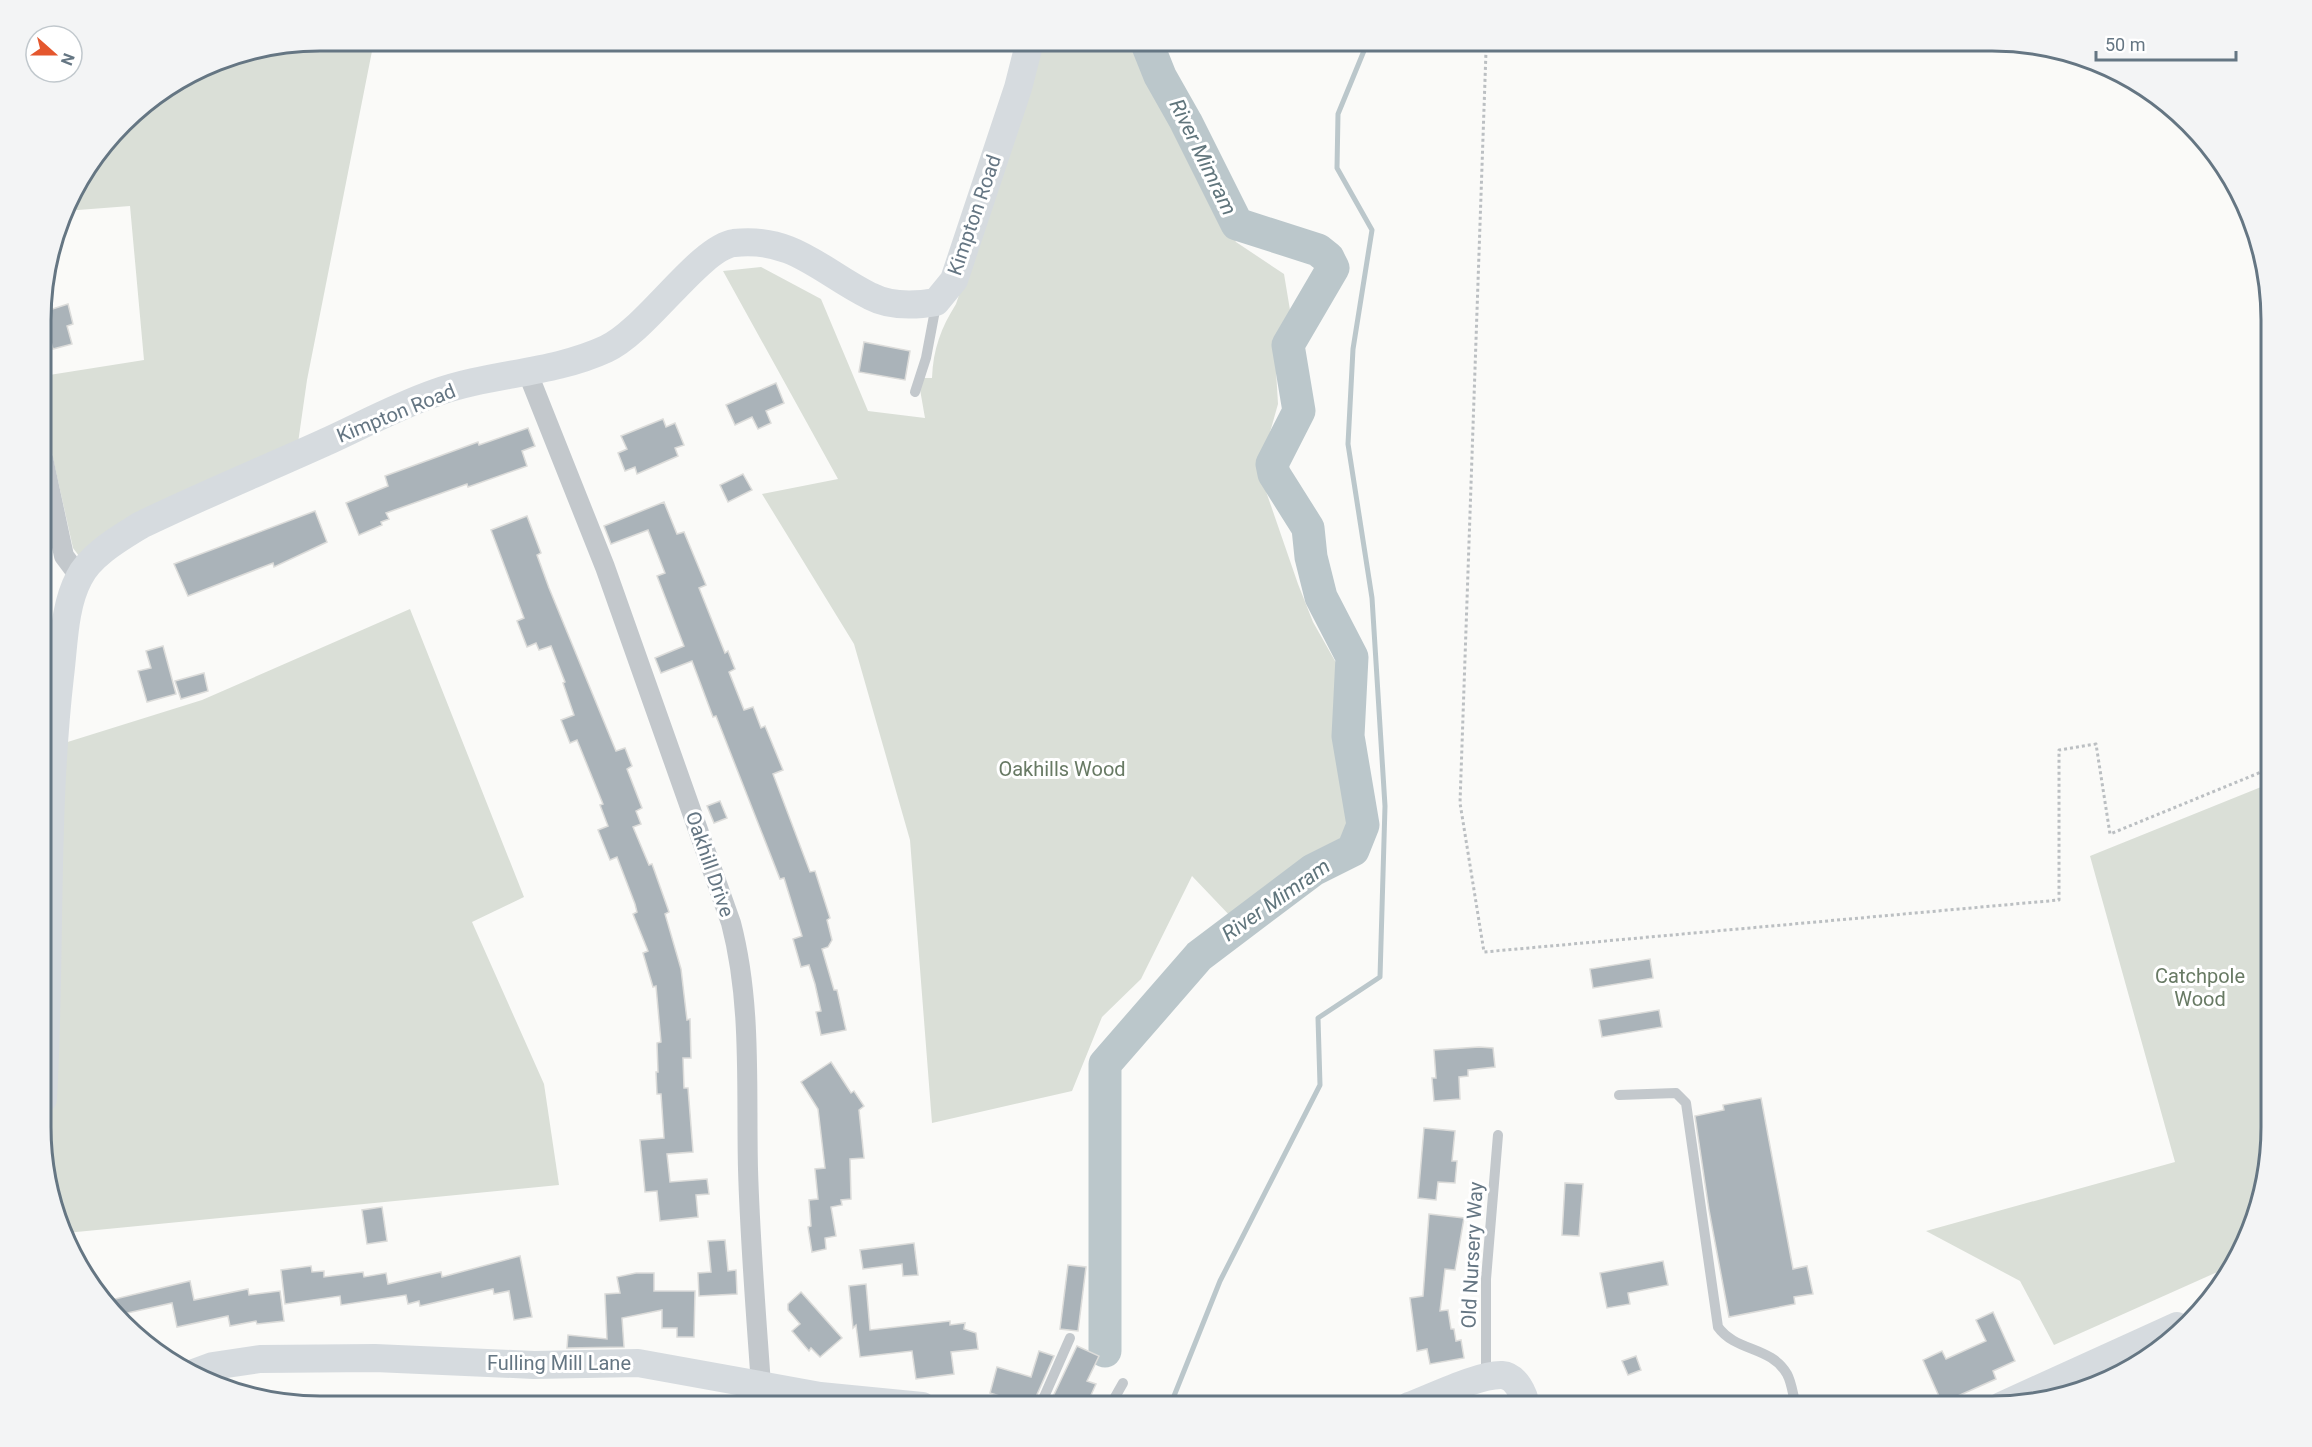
<svg xmlns="http://www.w3.org/2000/svg" width="2312" height="1447" font-family="Roboto,sans-serif">
	<style>
		.green { fill: #dadfd7 }
		.lines { fill: none; stroke-linecap: round; stroke-linejoin: round }
		.stream { stroke: #bbc7cb; stroke-width: 5 }
		.river { stroke: #bbc7cb; stroke-width: 33 }
		.building { fill: #aab3b9; stroke: #dcdcda; stroke-width: 1.5 }
		.path { stroke: #bbbfc2; stroke-width: 3; stroke-dasharray: 3 3; stroke-linecap: butt }
		.lane { stroke: #c3c8cc; stroke-width: 10 }
		.street { stroke: #c3c8cc; stroke-width: 20 }
		.secondary { stroke: #d6dbdf; stroke-width: 28 }
		.labels { text-anchor: middle; stroke-width: 6; stroke-linejoin: round; paint-order: stroke }
		.street-label { font-size: 20px; fill: #657683; stroke: #fff }
		.park-label { font-size: 20px; fill: #687a64; stroke: #fff }
		.water-label { font-size: 21px; font-style: italic; fill: #60757c; stroke: #fff }
		.rim { fill: none; stroke: #657683; stroke-width: 3 }
	</style>
	<rect width="100%" height="100%" fill="#fafaf8"/>
	<g class="green">
		<polygon points="320,41 374,41 307,380 298,443 79,556 73,548 43,413 43,376 144,360 130,206 65,211 69,196 135,110 213,62"/>
		<path d="M1038,41H1135L1144,70L1236,242L1284,274L1290,310L1275,354L1278,404L1259,471L1298,584L1313,622L1339,668L1335,728L1353,826L1342,841L1298,869L1233,919L1192,876L1141,979L1102,1017L1072,1091L932,1123L910,840L854,644L762,494L838,479L723,271L761,267L821,299L868,411L925,418L918,378H932C933,349 941,328 956,304L1031,82Z"/>
		<polygon points="410,609 524,897 472,922 544,1084 559,1185 66,1233 45,1171 58,745 202,700"/>
		<polygon points="2271,783 2271,1145 2257,1217 2233,1265 2054,1345 2020,1281 1926,1231 2175,1162 2090,856"/>
	</g>
	<g class="lines">
		<polyline class="stream" points="1170,1406 1220,1281 1320,1085 1318,1018 1380,977 1385,806 1372,598 1348,444 1353,349 1372,230 1337,168 1338,114 1368,41"/>
		<polyline class="river" points="1105,1351 1105,1064 1199,956 1313,870 1353,850 1363,825 1348,736 1352,657 1321,597 1311,557 1308,528 1274,474 1272,464 1299,411 1288,345 1333,268 1328,258 1318,250 1237,224 1186,122 1160,76 1146,41"/>
	</g>
	<g class="building">
		<polygon points="68,304 73,324 67,326 72,344 53,349 51,342 43,345 43,312"/>
		<polygon points="864,342 910,351 905,380 859,372"/>
		<polygon points="776,383 784,403 766,411 771,423 758,429 752,417 735,425 726,405"/>
		<polygon points="663,419 666,427 675,423 684,445 675,448 678,456 637,474 635,467 625,471 618,453 627,449 621,436"/>
		<polygon points="528,428 535,446 522,451 527,466 468,487 467,484 386,513 389,519 381,522 382,525 359,535 346,503 388,486 385,476 478,442 479,445"/>
		<polygon points="743,474 752,490 728,502 720,485"/>
		<polygon points="664,502 677,534 684,532 706,585 699,588 725,653 728,651 735,669 729,672 744,710 753,707 761,728 765,726 783,770 773,774 810,872 815,871 830,918 827,920 832,940 828,947 822,949 834,990 837,990 846,1030 821,1035 816,1012 821,1011 815,984 809,965 801,967 793,939 802,936 784,878 780,879 716,716 713,717 692,661 661,673 655,658 684,646 657,576 665,573 648,530 611,544 604,526"/>
		<polygon points="315,511 327,542 274,567 273,563 188,596 174,564"/>
		<polygon points="527,516 541,553 537,555 549,588 616,751 625,748 632,766 627,769 642,808 636,811 641,824 633,827 649,865 652,864 669,912 665,914 681,969 687,1020 690,1019 691,1058 683,1058 684,1088 688,1088 693,1152 667,1154 670,1182 707,1179 709,1194 696,1195 698,1217 660,1221 657,1191 645,1192 640,1140 664,1138 661,1094 657,1094 656,1072 658,1072 657,1043 661,1042 656,986 653,987 643,953 648,951 633,914 637,912 635,904 617,857 610,860 598,830 608,826 600,805 603,804 577,740 570,743 561,720 574,715 563,683 565,682 551,646 539,650 536,643 527,647 517,621 524,618 491,530"/>
		<polygon points="163,646 176,694 147,702 138,671 151,668 146,651"/>
		<polygon points="204,673 208,691 181,699 175,681"/>
		<polygon points="720,801 727,818 714,823 707,806"/>
		<polygon points="1650,959 1653,978 1593,988 1590,969"/>
		<polygon points="1659,1010 1662,1027 1602,1037 1599,1020"/>
		<polygon points="1479,1047 1493,1048 1495,1067 1468,1070 1468,1076 1459,1077 1460,1099 1434,1101 1432,1078 1436,1078 1434,1050"/>
		<polygon points="831,1062 851,1093 854,1091 864,1106 859,1110 864,1158 850,1159 851,1199 841,1200 842,1205 831,1207 836,1236 825,1238 826,1249 812,1252 808,1227 811,1226 809,1200 818,1199 815,1169 825,1168 818,1109 801,1082"/>
		<polygon points="1761,1098 1793,1269 1807,1266 1813,1294 1794,1297 1795,1304 1729,1317 1709,1210 1695,1116 1724,1110 1723,1105"/>
		<polygon points="1424,1128 1455,1131 1452,1161 1457,1161 1455,1183 1438,1182 1436,1200 1418,1198"/>
		<polygon points="1565,1183 1583,1184 1579,1236 1562,1235"/>
		<polygon points="382,1207 387,1241 367,1244 362,1210"/>
		<polygon points="1429,1214 1464,1218 1455,1270 1445,1269 1440,1311 1448,1310 1451,1329 1454,1329 1456,1341 1461,1340 1464,1358 1430,1364 1427,1349 1417,1351 1410,1298 1423,1296"/>
		<polygon points="725,1240 728,1271 736,1270 737,1294 699,1296 698,1273 711,1272 708,1241"/>
		<polygon points="914,1243 918,1275 903,1276 902,1264 863,1269 860,1250"/>
		<polygon points="520,1256 532,1317 514,1320 509,1291 494,1294 493,1289 420,1306 419,1301 408,1304 406,1295 341,1305 340,1296 285,1304 281,1270 311,1266 312,1272 324,1271 324,1277 363,1272 364,1277 386,1273 388,1284 441,1272 442,1277"/>
		<polygon points="1663,1261 1668,1285 1628,1293 1630,1304 1607,1308 1600,1273"/>
		<polygon points="1068,1265 1086,1267 1078,1331 1060,1329"/>
		<polygon points="636,1273 654,1273 654,1291 695,1291 694,1337 677,1337 677,1328 662,1328 662,1310 622,1318 624,1347 567,1348 568,1335 607,1339 605,1294 620,1293 617,1277"/>
		<polygon points="190,1281 194,1300 248,1289 249,1295 280,1291 284,1321 257,1324 256,1321 230,1326 228,1316 177,1327 172,1303 123,1314 117,1309 115,1299"/>
		<polygon points="866,1284 870,1330 950,1321 950,1325 965,1323 964,1329 976,1333 978,1349 951,1352 954,1374 916,1379 912,1351 860,1357 856,1325 853,1328 849,1286"/>
		<polygon points="801,1292 842,1338 820,1357 811,1348 809,1351 792,1331 800,1324 788,1310 788,1304"/>
		<polygon points="1993,1312 2015,1361 1993,1371 1996,1379 1942,1403 1923,1360 1942,1351 1946,1359 1986,1341 1976,1320"/>
		<polygon points="1077,1346 1099,1356 1087,1381 1096,1384 1086,1406 1049,1405"/>
		<polygon points="1039,1351 1054,1356 1035,1399 1028,1396 1025,1404 990,1393 997,1367 1031,1377"/>
		<polygon points="1636,1356 1641,1370 1628,1375 1622,1361"/>
	</g>
	<g class="lines">
		<polyline class="path" points="1476,41 1486,51 1460,803 1484,952 2059,900 2059,750 2096,744 2110,834 2271,768"/>
		<g class="lane">
			<polyline points="915,392 926,358 936,305"/>
			<path d="M1619,1095L1676,1093L1686,1103L1718,1327C1736,1352 1771,1346 1787,1374C1792,1383 1793,1396 1796,1406"/>
			<polyline points="1486,1377 1486,1279 1498,1135"/>
			<polyline points="1040,1406 1070,1338"/>
			<polyline points="1110,1406 1123,1383"/>
		</g>
		<g class="street">
			<path d="M527,371L605,567L731,923C752,1003 746,1088 748,1169C750,1241 756,1313 761,1385"/>
			<polyline points="43,458 64,556 79,576"/>
		</g>
		<g class="secondary">
			<path d="M43,1099C51,958 44,816 60,676C64,644 64,606 79,578C90,555 120,538 141,525C199,497 259,472 319,445C357,428 395,407 435,393C490,373 552,374 606,349C646,331 699,248 734,243C793,236 823,273 870,296C891,307 914,306 936,302L954,280L1018,88L1030,41"/>
			<polyline points="194,1373 213,1366 260,1359 375,1358 534,1365 638,1363 820,1396 922,1406"/>
			<path d="M1409,1406C1431,1398 1479,1374 1502,1375C1516,1376 1524,1394 1526,1406"/>
			<polyline points="2001,1406 2177,1326"/>
		</g>
	</g>
	<g class="labels">
		<g class="street-label">
			<text transform="translate(974 215) rotate(-71)" y="7">Kimpton Road</text>
			<text transform="translate(396 413) rotate(-22)" y="7">Kimpton Road</text>
			<text transform="translate(710 864) rotate(71)" y="7">Oakhill Drive</text>
			<text transform="translate(1472 1255) rotate(-87)" y="7">Old Nursery Way</text>
			<text x="559" y="1370">Fulling Mill Lane</text>
		</g>
		<g class="park-label">
			<text x="1062" y="776">Oakhills Wood</text>
			<text x="2200" y="983">Catchpole<tspan x="2200" dy="23">Wood</tspan></text>
		</g>
		<g class="water-label">
			<text transform="translate(1203 157) rotate(64)" y="7">River Mimram</text>
			<text transform="translate(1276 900) rotate(-35)" y="7">River Mimram</text>
		</g>
	</g>
	<path d="M0 0H2312V1447H0ZM320 51H1992A269 269 0 0 1 2261 320V1127A269 269 0 0 1 1992 1396H320A269 269 0 0 1 51 1127V320A269 269 0 0 1 320 51Z" fill="#f3f4f5" fill-rule="evenodd"/>
	<path class="rim" d="M320 51H1992A269 269 0 0 1 2261 320V1127A269 269 0 0 1 1992 1396H320A269 269 0 0 1 51 1127V320A269 269 0 0 1 320 51Z"/>
	<g transform="translate(54 54) rotate(111)"><circle r="28" fill="#ffffff" stroke="#c1c8cd" stroke-width="1.5"/>
	<path d="M0-4.5L10 22L0 15L-10 22Z" fill="#e4572e"/>
	<text y="-9" font-size="16" font-weight="bold" text-anchor="middle" fill="#657683">N</text>
	</g>
	<path d="M2096 51v9h140v-9" fill="none" stroke="#657683" stroke-width="3"/>
	<text x="2105" y="51" font-size="18" fill="#657683" stroke="#ffffff" stroke-width="4.5" paint-order="stroke">50 m</text>
</svg>
